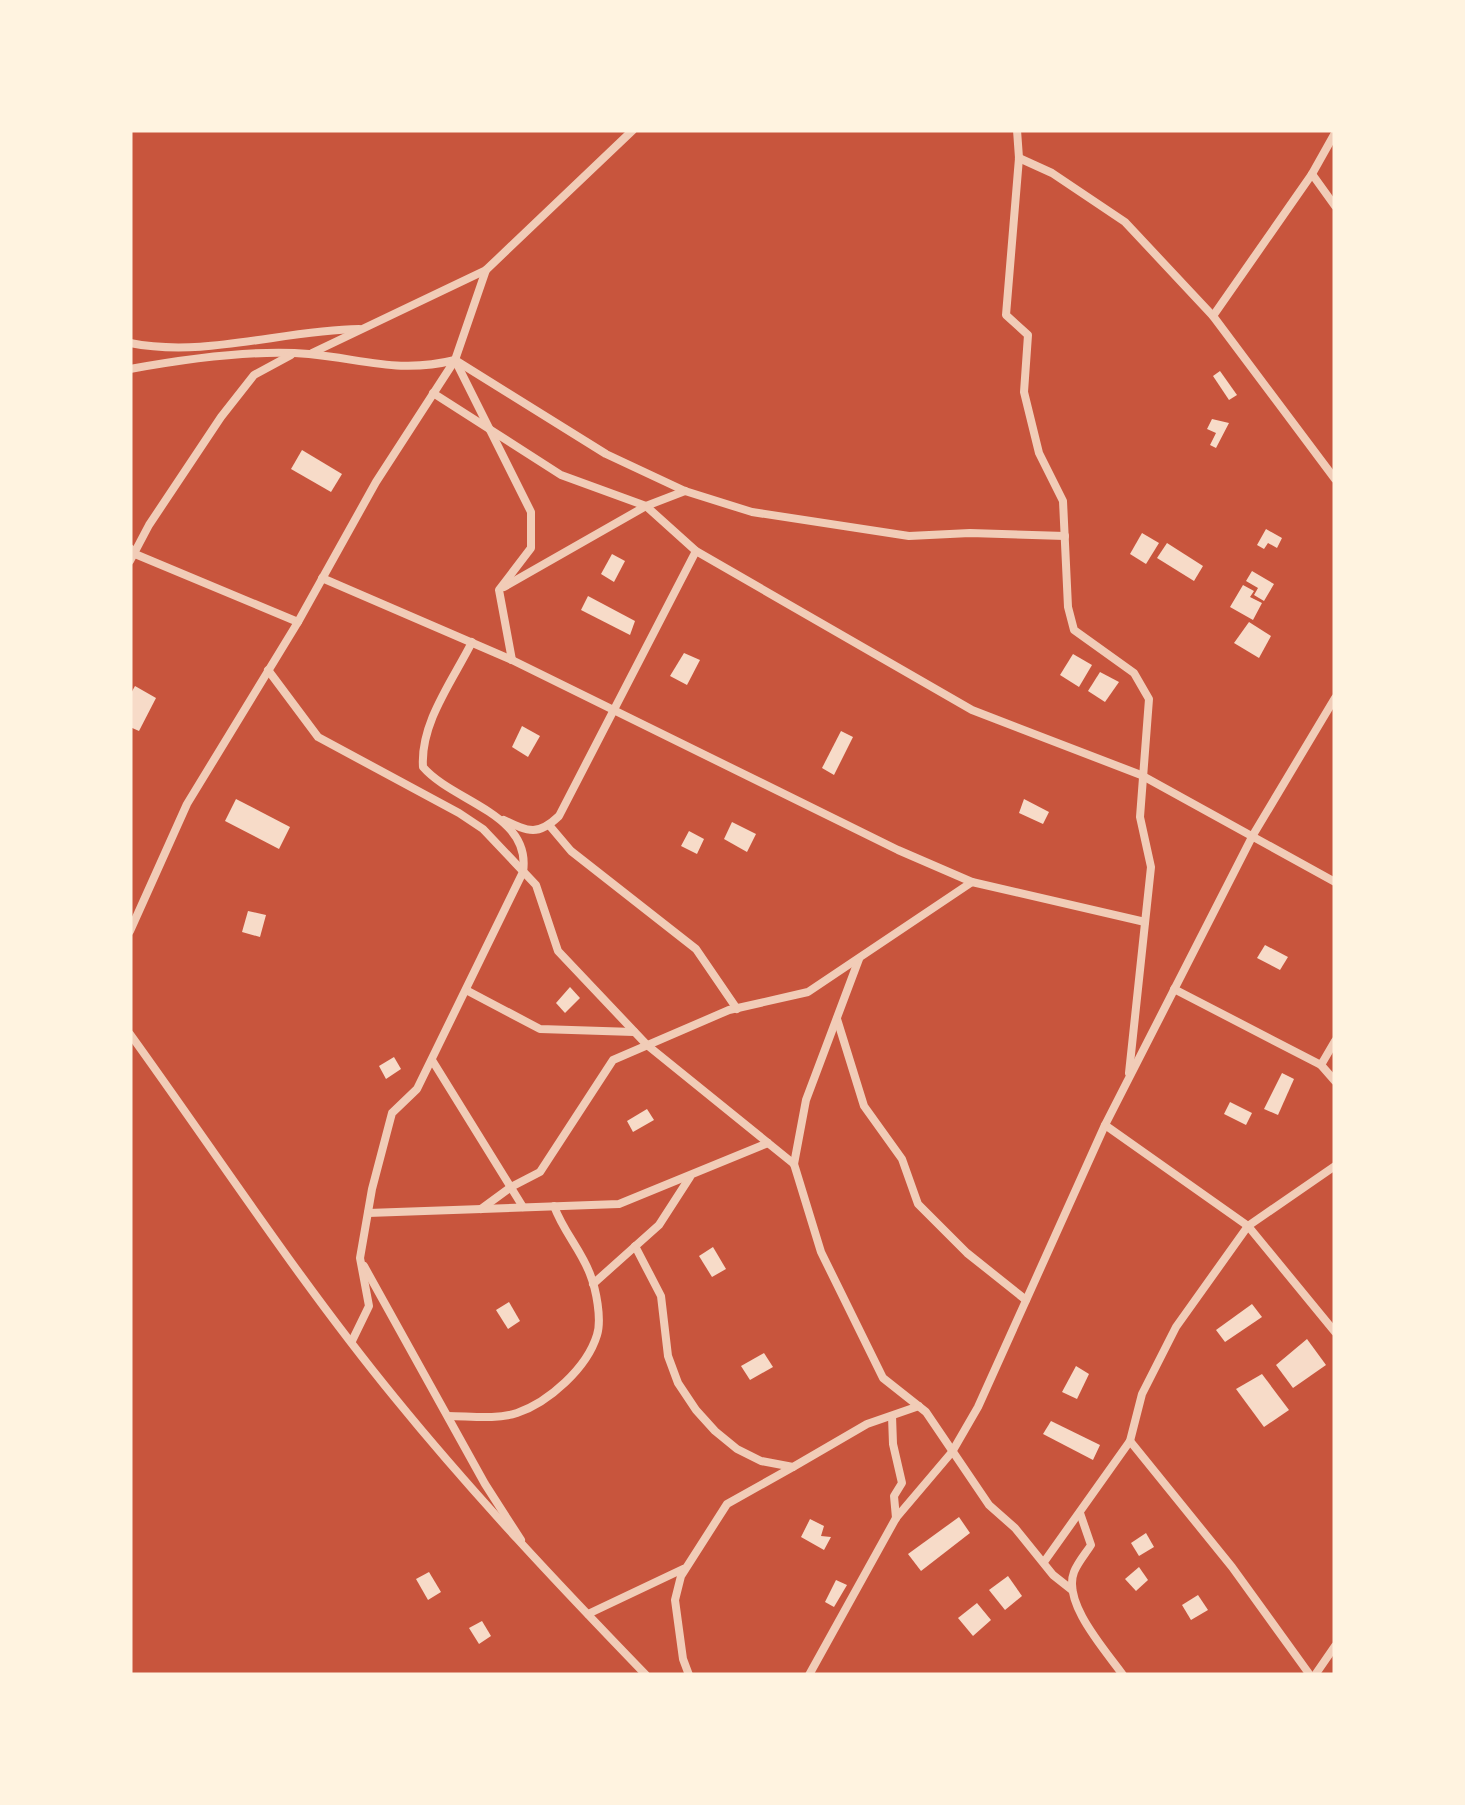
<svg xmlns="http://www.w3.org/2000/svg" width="1465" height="1805" font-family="'Public Sans',sans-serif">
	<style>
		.building { fill: #f7dbc8 }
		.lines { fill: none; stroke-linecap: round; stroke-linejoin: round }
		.minor { stroke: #f1ccb7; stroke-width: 8 }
	</style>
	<rect width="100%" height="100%" fill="#c8553d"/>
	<g class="building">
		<polygon points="1220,371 1237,395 1229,400 1213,376"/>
		<polygon points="1212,419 1229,423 1216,448 1210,445 1216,433 1207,429"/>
		<polygon points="302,450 342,474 331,492 291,469"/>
		<polygon points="1266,529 1282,538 1277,548 1268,543 1264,549 1257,545"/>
		<polygon points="1142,533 1159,543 1146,564 1130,554"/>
		<polygon points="1167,543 1203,566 1194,581 1157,558"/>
		<polygon points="612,554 625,561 614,582 601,574"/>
		<polygon points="1252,571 1274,584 1264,601 1254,595 1258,588 1246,581"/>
		<polygon points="1243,585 1254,591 1250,597 1262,603 1253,620 1230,607"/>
		<polygon points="588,596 635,621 630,635 581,610"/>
		<polygon points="1249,622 1271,636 1259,658 1234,643"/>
		<polygon points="684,653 700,660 687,685 670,676"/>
		<polygon points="1073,654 1092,665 1079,687 1060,675"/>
		<polygon points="1100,672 1119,682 1105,702 1088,691"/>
		<polygon points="135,686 156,698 139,731 130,727 130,695"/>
		<polygon points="522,726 540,736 528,757 512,747"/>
		<polygon points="841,731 853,737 834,775 822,768"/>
		<polygon points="236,799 290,827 279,849 225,821"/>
		<polygon points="1024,799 1049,812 1043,824 1019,813"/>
		<polygon points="732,822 756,834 747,852 724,839"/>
		<polygon points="689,831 704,839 697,854 681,846"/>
		<polygon points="248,911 266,915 260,937 242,932"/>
		<polygon points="1265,945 1288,957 1280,970 1257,958"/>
		<polygon points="570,987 580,998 565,1013 556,1003"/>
		<polygon points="394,1057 401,1069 386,1079 379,1066"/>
		<polygon points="1282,1073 1294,1079 1278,1115 1264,1109"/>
		<polygon points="1230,1102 1252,1113 1246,1125 1224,1114"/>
		<polygon points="647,1109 654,1120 633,1132 627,1121"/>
		<polygon points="713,1247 726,1269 712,1277 699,1256"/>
		<polygon points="509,1302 520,1321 508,1329 496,1310"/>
		<polygon points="1252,1304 1262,1317 1225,1342 1216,1330"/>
		<polygon points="1307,1339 1326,1365 1293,1388 1276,1365"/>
		<polygon points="764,1353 773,1367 750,1380 741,1366"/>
		<polygon points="1076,1366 1089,1374 1077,1399 1062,1392"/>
		<polygon points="1262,1374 1289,1410 1264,1427 1236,1389"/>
		<polygon points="1051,1421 1100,1445 1093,1460 1043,1434"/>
		<polygon points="959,1517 970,1533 921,1571 908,1554"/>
		<polygon points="810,1519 824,1526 821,1536 831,1537 824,1550 801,1537"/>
		<polygon points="1146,1533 1154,1547 1139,1556 1131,1543"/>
		<polygon points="1139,1567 1148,1580 1136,1591 1125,1579"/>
		<polygon points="429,1572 441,1592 428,1600 416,1579"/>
		<polygon points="1008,1576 1022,1596 1005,1610 989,1590"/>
		<polygon points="836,1580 847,1585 834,1607 825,1602"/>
		<polygon points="1198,1595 1208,1610 1191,1620 1182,1605"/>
		<polygon points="977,1603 991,1620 973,1636 958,1618"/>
		<polygon points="482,1621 491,1636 479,1644 469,1628"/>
	</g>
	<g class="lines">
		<g class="minor">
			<polyline points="1017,130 1019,158 1006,315 1028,335 1024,392 1039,453 1063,501 1068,607 1074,630 1134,673 1149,699 1140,817 1151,867 1129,1073"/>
			<polyline points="1019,158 1052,173 1125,222 1213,316 1335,479"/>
			<polyline points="1312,174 1335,206"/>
			<polyline points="1213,316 1312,174 1335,133"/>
			<path d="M130,343C206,358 283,330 359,329"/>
			<polyline points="312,353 486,270 633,130"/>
			<polyline points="455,360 531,512 531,548 499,590 512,660"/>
			<path d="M130,369C185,359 253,349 309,354C363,359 399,374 455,360L606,454L685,491L752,512L909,536L970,533L1065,536"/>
			<polyline points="433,393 561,475 646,506 696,551 972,710 1141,775 1335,882"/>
			<polyline points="130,548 135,554 298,622"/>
			<polyline points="130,561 149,525 221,417 254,375 291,355"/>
			<polyline points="322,578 512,660 898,850 972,882"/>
			<polyline points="504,587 646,506 685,491"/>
			<polyline points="268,670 318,737 459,813 483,829 536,885 558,951 647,1045 794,1164 821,1252 883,1378 926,1412 989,1505 1015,1528 1053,1575 1072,1590"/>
			<path d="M504,820C529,832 538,836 559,816L696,551"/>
			<polyline points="549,825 571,851 696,949 737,1009"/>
			<polyline points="130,931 187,804 298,622 376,482 455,360 486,270"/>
			<polyline points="1174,989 1321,1065 1335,1041"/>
			<polyline points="466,990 540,1029 634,1032"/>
			<polyline points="837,1019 864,1106 902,1159 918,1204 967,1253 1026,1300"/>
			<path d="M130,1034C218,1156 300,1282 395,1398C474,1495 559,1585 646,1675"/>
			<polyline points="432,1060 523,1207"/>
			<polyline points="1321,1065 1335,1081"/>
			<polyline points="1105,1125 1248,1226 1335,1332"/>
			<polyline points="794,1164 806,1100 859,959"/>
			<polyline points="481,1209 511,1187 540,1172 613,1060 729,1010 808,992 972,882 1145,922"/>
			<polyline points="368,1213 619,1204 768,1143"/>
			<polyline points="635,1246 661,1296 668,1356 678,1383 696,1410 715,1431 737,1449 761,1461 793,1467 867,1424 919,1406"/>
			<polyline points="364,1266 485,1484 521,1540"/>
			<polyline points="593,1284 659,1225 690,1177"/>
			<path d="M352,1341L369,1306L360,1258L372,1189L392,1113L417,1089L523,872C532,814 453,802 423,767C420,723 453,680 472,642"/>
			<path d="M448,1416C469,1416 496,1420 517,1413C549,1402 587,1368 597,1335C602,1319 596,1289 590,1274C581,1250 563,1231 554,1206"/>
			<polyline points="892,1416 893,1444 902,1483 894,1496 896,1518"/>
			<polyline points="1130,1441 1232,1567 1310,1675"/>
			<path d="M1080,1513L1091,1545C1086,1553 1078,1562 1074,1572C1062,1603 1106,1651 1123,1675"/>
			<polyline points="1044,1562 1130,1441 1142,1394 1176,1327 1248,1226 1335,1166"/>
			<polyline points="588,1614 683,1569"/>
			<polyline points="689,1675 683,1659 675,1600 681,1576 727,1504 793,1467"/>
			<polyline points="809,1675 896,1518 952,1452 978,1407 1105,1125 1253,835 1335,698"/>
			<polyline points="1315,1675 1335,1646"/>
		</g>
	</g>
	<rect width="1465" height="1805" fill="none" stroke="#fff3e0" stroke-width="265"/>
</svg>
